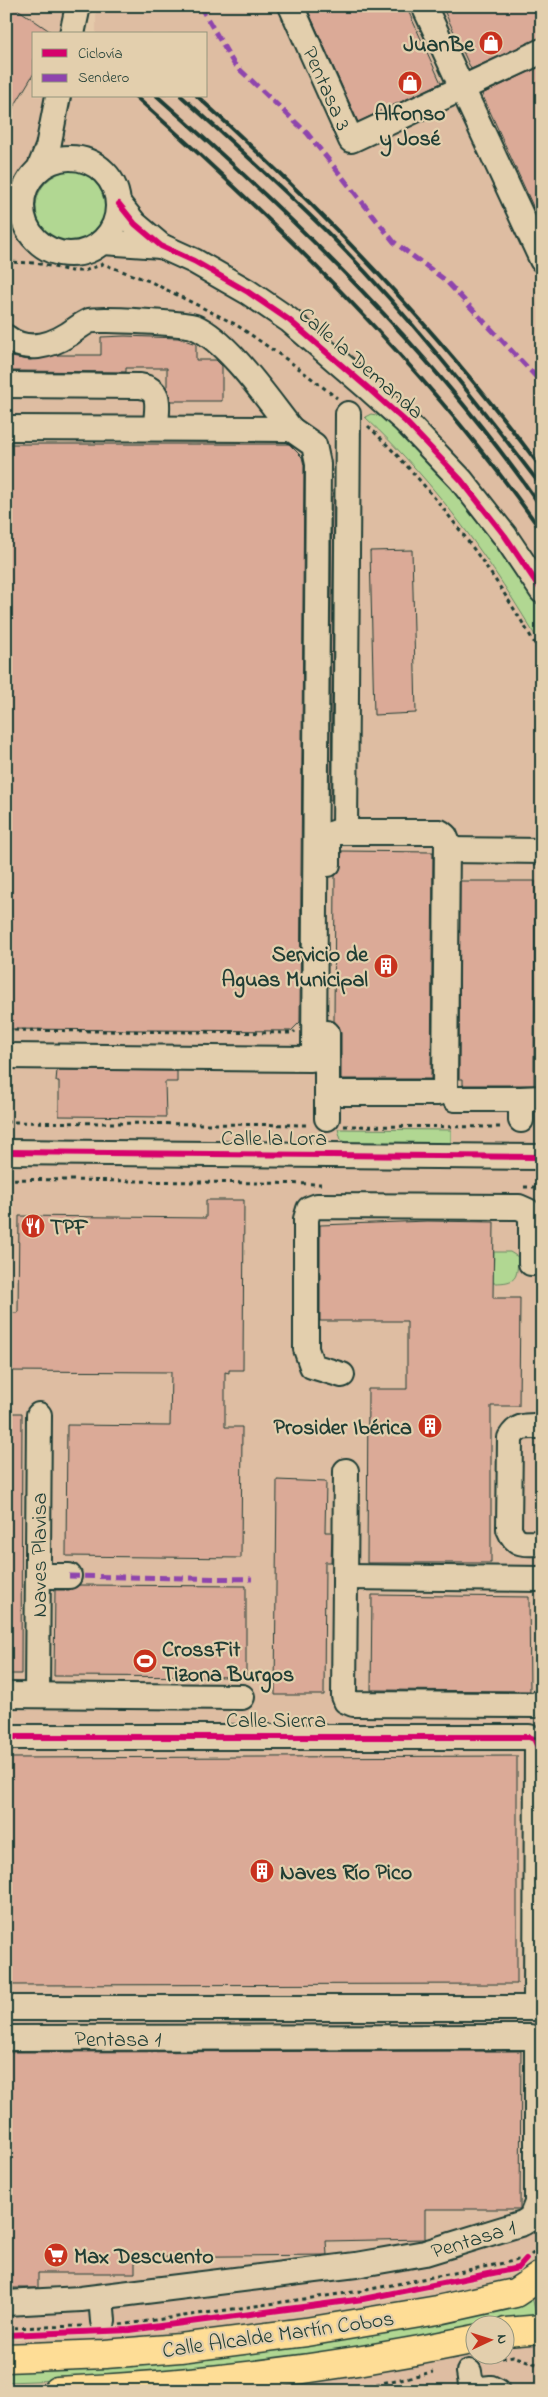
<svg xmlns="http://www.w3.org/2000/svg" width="548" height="2397" font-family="'Indie Flower',sans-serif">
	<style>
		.built { fill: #debda2; fill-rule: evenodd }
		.green { fill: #b1d792; stroke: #688a63 }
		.building { fill: #dbaa97; stroke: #1f3d34 }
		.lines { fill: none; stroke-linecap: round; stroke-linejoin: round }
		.minor-casing { stroke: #1f3d34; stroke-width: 28 }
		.major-casing { stroke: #1f3d34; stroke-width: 31 }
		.path { stroke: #1f3d34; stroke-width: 3; stroke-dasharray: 4 4; stroke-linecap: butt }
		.minor { stroke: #e3cfad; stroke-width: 24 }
		.major { stroke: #fedd96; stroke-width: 28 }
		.rail { stroke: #1f3d34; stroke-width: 4 }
		.quiet { stroke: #8e44ad; stroke-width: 5; stroke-dasharray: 10 5; stroke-linecap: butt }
		.cycleway-casing { stroke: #e3cfad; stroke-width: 9 }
		.cycleway { stroke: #d6006c; stroke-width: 6 }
		.labels { text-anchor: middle; stroke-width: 4.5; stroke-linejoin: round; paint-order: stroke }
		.poi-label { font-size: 22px; font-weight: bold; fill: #1f3d34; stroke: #e3cfad; text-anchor: start }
		.street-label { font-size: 22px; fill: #1f3d34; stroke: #e3cfad }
	</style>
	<rect width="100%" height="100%" fill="#e5caaa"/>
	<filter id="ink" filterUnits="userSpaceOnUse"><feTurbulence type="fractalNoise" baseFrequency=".02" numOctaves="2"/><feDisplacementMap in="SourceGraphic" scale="10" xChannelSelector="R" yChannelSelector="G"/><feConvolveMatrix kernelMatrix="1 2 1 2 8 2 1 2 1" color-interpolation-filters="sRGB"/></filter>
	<g filter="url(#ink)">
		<path class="built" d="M6,6H63L60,22L70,34H34V96H206V34H96V6H542V2391H6ZM476,2324H506V2354H476Z"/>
		<g class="green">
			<circle cx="72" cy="207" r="36"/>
			<path d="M371,414L386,417L453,485L537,598L542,608V647C492,562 438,485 365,417Z"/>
			<polygon points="338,1129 451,1130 451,1146 351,1145 341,1140"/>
			<path d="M494,1252H510L518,1257C517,1279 517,1283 493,1283Z"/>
			<polygon points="532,2297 537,2317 476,2324 475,2326 454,2331 291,2358 92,2379 6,2382 6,2368"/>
		</g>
		<g class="building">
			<polygon points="6,6 13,6 54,34 34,34 34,73 6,120"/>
			<polygon points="306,6 406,6 441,83 358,122"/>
			<polygon points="442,6 542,6 542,37 471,69"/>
			<polygon points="542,66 542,226 482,94"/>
			<polygon points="125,336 178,338 196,344 196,360 216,360 222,366 222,401 171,401 167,389 167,368 126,368 126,372 11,371 11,357 30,360 58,355 101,355 101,337"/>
			<polygon points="6,444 289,444 302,457 304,465 300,1022 291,1031 6,1029"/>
			<polygon points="332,491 334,494 331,800 329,800"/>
			<polygon points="412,550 416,713 374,715 370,551"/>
			<polygon points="342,851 433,852 431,1079 341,1079 341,1033 339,1026 334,1021 335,876 340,870"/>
			<polygon points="460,881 535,881 534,1085 463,1085 463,1079 459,1079"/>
			<polygon points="57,1070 177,1071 177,1082 165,1082 166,1117 59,1116 59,1081 56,1081"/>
			<polygon points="206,1200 244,1200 243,1370 229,1370 229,1373 225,1372 225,1427 242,1427 241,1558 66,1556 67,1425 170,1426 171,1372 6,1371 6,1313 18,1313 19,1216 206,1218"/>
			<polygon points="427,1221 494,1222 493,1298 520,1298 519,1406 491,1406 491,1563 367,1563 368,1389 407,1389 407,1321 320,1321 320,1225"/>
			<polygon points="6,1413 22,1413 21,1674 6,1674"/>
			<polygon points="277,1480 326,1482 325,1532 332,1532 331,1562 325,1562 324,1695 275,1695"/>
			<polygon points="79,1585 246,1586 246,1677 54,1676 55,1590 69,1590"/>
			<polygon points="372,1595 529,1597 530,1691 371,1690"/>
			<polygon points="517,1756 517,1984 6,1985 6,1758"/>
			<polygon points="521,2051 520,2209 425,2209 425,2239 326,2241 327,2255 135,2257 135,2273 38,2273 38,2288 6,2288 6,2052"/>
		</g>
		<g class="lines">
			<defs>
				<g id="minor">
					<polyline points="291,6 351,140 542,51"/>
					<polyline points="424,6 542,260"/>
					<polyline points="72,34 78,6"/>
					<circle cx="70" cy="206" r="48"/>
					<polyline points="40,167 48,147 58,96"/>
					<polyline points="119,204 135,224 161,246 194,261 248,292 289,320 368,388 405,421 461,480 505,536 542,591"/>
					<polyline points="103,242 161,246"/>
					<path d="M6,337C26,353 50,346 69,334C75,330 82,324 89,321C97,318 186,323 195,327C228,341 268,400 291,429"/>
					<path d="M6,385L140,386C164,390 156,408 156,428"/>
					<polyline points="6,428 291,429 314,445 318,464 314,1051 311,1059 6,1056"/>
					<polyline points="345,831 348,414"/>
					<polyline points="447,850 542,851"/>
					<polyline points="327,1093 438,1093 445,1088 447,841 445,836 440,832 337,832 331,834 328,841 328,864"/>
					<polyline points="455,1099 521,1099"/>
					<polyline points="327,1118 327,1033"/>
					<polyline points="521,1120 521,1099 542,1098"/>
					<polyline points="6,1152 542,1157"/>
					<polyline points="342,1375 312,1366 306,1349 306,1219 309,1209 317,1206 519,1207 528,1211 531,1219 531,1263 542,1263"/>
					<path d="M542,1426C527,1426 518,1424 510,1438L509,1529C516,1547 525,1543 542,1543"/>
					<polyline points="346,1471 344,1696 346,1701 353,1704 536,1705 542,1701"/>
					<polyline points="38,1576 69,1576"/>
					<polyline points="345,1577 542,1579"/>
					<polyline points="6,1695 242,1697"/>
					<polyline points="37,1695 39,1415"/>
					<polyline points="6,1737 529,1737 534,1739 537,1745"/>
					<polyline points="6,2008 536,2008 537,1745"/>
					<polyline points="6,2038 530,2037 535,2039 537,2043 537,2203 531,2218 523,2223 425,2253 356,2265 81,2299 6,2303"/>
					<polyline points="101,2297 103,2321"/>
					<polyline points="469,2372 472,2390 491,2388 497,2391"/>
				</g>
				<g id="major">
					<polyline points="506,2332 542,2329"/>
					<polyline points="6,2358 105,2354 180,2348 306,2332 438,2310 515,2293 542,2275"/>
					<path d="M57,2391C198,2385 338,2368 476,2339"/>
				</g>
			</defs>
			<use href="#minor" class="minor-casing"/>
			<use href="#major" class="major-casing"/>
			<g class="path">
				<polyline points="6,262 36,263 71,271 84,271 103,264 149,281 235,324 289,361 337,398"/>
				<path d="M368,426C437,492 495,573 542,656"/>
				<polyline points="6,1030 293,1033 295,1031"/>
				<polyline points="6,1122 308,1125"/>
				<polyline points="344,1126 503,1127"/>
				<polyline points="6,1179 321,1184"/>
				<polyline points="524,1187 536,1187 542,1194"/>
				<polyline points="531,2255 542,2245"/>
				<polyline points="120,2325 361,2291 524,2259"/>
				<polyline points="6,2328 84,2326"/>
				<polyline points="486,2361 513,2356 542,2366"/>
				<polyline points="345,2391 433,2372"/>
			</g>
			<use href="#minor" class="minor"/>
			<use href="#major" class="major"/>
			<g class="rail">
				<path d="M135,96C282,227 429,370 542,532"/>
				<path d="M157,96C298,221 434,353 542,508"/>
				<path d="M181,96C230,140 278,184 325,230C404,309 474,398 542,487"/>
				<path d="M197,96C323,210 440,332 542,469"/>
			</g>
			<g class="quiet">
				<polyline points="200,6 234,64 307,133 394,242 445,280 542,383"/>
				<polyline points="69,1576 252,1579"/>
			</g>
			<defs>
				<g id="cycleway">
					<polyline points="119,204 135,224 161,246 194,261 248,292 289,320 368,388 405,421 461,480 505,536 542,591"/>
					<polyline points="6,1152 542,1157"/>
					<polyline points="6,1737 529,1737 534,1739 537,1745 542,1745"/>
					<polyline points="6,2335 130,2330 363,2299 518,2268 526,2259"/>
				</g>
			</defs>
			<use href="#cycleway" class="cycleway-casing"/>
			<use href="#cycleway" class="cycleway"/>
		</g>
	</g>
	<defs>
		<symbol id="shop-disc" viewBox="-11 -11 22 22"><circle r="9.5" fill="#c8321e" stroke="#e3cfad"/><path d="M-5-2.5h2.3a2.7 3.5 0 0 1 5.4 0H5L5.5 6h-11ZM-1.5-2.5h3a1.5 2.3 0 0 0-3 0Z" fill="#fff"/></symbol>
		<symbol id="building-disc" viewBox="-11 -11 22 22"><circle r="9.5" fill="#c8321e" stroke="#e3cfad"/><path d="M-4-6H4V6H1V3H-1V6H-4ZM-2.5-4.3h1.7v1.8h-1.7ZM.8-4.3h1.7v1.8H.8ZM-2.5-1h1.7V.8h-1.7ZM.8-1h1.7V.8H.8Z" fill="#fff"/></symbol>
		<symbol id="restaurant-disc" viewBox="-11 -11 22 22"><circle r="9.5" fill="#c8321e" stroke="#e3cfad"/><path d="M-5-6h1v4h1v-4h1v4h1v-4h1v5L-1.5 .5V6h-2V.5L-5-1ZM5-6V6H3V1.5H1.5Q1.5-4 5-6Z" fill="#fff"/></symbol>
		<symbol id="stadium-disc" viewBox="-11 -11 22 22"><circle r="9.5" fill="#c8321e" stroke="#e3cfad"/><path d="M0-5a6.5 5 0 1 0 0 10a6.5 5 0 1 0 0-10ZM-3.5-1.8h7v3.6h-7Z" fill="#fff"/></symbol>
		<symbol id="supermarket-disc" viewBox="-11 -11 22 22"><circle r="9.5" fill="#c8321e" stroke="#e3cfad"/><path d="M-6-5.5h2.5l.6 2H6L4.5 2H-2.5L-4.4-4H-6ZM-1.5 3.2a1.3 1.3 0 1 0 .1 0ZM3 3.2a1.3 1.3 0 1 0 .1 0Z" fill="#fff"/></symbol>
	</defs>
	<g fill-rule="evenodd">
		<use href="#shop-disc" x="477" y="29" width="28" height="28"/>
		<use href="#shop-disc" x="396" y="69" width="28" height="28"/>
		<use href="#building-disc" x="372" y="952" width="28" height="28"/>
		<use href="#restaurant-disc" x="19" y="1212" width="28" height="28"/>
		<use href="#building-disc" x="416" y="1412" width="28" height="28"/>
		<use href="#stadium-disc" x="131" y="1647" width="28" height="28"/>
		<use href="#building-disc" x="248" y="1857" width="28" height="28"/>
		<use href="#supermarket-disc" x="42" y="2241" width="28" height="28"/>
	</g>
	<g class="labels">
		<g class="poi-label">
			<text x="474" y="51" text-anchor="end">JuanBe</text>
			<text x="410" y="120" text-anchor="middle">Alfonso<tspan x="410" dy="25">y José</tspan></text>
			<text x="368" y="961" text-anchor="end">Servicio de<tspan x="368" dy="25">Aguas Municipal</tspan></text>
			<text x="50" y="1234">TPF</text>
			<text x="412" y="1434" text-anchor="end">Prosider Ibérica</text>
			<text x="162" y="1656">CrossFit<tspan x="162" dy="25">Tizona Burgos</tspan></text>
			<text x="280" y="1879">Naves Río Pico</text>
			<text x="74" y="2263">Max Descuento</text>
		</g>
		<g class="street-label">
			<text transform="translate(328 88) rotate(66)" y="8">Pentasa 3</text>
			<text transform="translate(362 362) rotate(41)" y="8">Calle la Demanda</text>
			<text x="274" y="1145">Calle la Lora</text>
			<text transform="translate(38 1555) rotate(-90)" y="8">Naves Plavisa</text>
			<text x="276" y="1727">Calle Sierra</text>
			<text x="118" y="2046">Pentasa 1</text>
			<text transform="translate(473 2238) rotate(-17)" y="8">Pentasa 1</text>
			<text transform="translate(278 2333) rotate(-8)" y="8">Calle Alcalde Martín Cobos</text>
		</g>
	</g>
	<rect width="548" height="2397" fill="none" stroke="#e3cfad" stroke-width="25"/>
	<rect x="12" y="12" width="523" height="2372" fill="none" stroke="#1f3d34" stroke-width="2" filter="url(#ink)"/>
	<rect x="32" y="32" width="175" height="65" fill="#e3cfad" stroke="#95957d"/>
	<rect x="42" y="49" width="25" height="8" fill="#d6006c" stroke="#95957d"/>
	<text x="78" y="58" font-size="15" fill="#1f3d34">Ciclovía</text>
	<rect x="42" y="74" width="25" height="8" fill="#8e44ad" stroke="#95957d"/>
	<text x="78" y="82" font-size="15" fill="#1f3d34">Sendero</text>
	<g transform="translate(490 2340) rotate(86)"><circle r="24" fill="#e3cfad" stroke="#95957d"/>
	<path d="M0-4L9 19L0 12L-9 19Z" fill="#c8321e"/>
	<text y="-8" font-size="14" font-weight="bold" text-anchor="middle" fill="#1f3d34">N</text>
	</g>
</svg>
